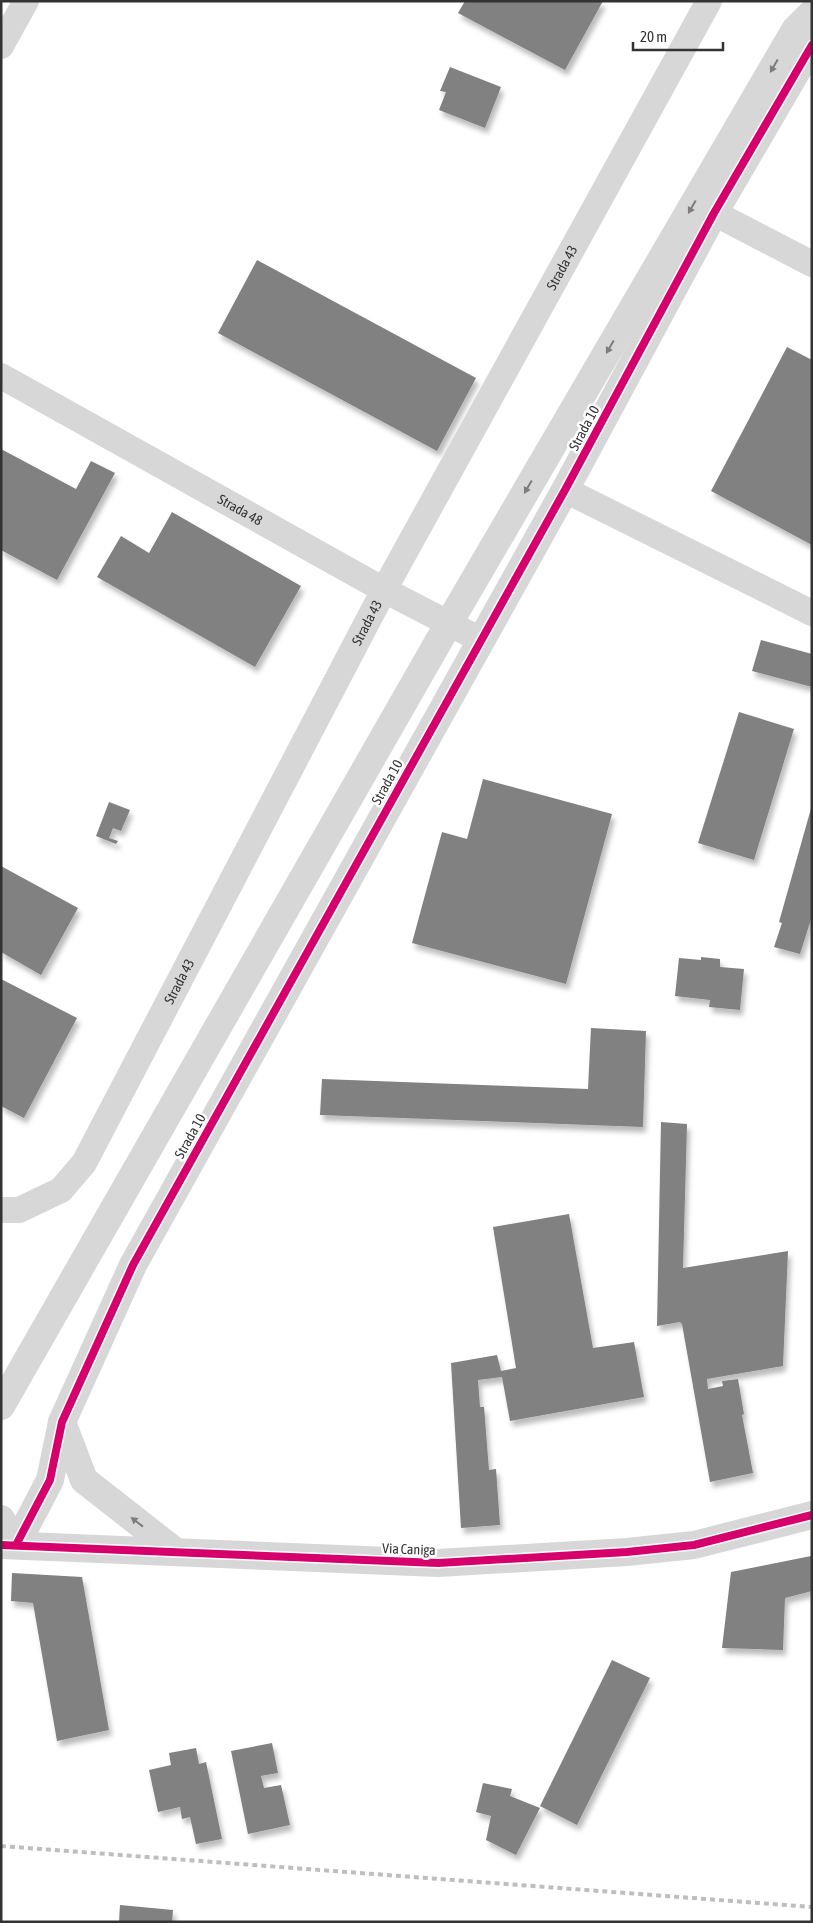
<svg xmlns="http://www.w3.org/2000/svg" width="813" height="1923" font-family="'Asap Condensed',sans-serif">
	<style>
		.building { fill: #818181; filter: url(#shadow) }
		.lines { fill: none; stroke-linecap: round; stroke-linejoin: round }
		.minor { stroke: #d7d7d7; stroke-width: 26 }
		.tertiary { stroke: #d7d7d7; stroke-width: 28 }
		.rail { stroke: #bebebe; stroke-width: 4; stroke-dasharray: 5 4; stroke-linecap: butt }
		.cycleway-casing { stroke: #fff; stroke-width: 11 }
		.cycleway { stroke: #d6006c; stroke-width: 8 }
		.oneway { fill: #7d7d7d }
		.labels { text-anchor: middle; stroke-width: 5; stroke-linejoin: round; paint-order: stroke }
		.street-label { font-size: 14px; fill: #333; stroke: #fff }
	</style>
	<defs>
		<filter id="shadow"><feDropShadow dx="3" dy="5.5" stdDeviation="2.5" flood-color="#0004"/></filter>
	</defs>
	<rect width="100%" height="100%" fill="#fff"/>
	<g class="building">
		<polygon points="465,1 603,1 565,70 458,13"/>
		<polygon points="450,67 501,87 485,128 439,110 446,92 440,91"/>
		<polygon points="257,260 476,378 437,451 218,333"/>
		<polygon points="787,347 812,360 812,545 711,491"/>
		<polygon points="1,449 76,489 91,461 115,473 57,580 1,550"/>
		<polygon points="172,512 301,586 255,667 97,577 121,536 149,553"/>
		<polygon points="761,640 812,654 812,687 752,671"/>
		<polygon points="739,712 794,729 754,860 698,843"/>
		<polygon points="483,779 612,814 566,984 412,943 442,832 467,839"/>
		<polygon points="109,802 130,810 121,831 113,828 109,838 118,841 116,844 96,836"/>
		<polygon points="812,805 812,916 800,954 774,947 782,923 779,922"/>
		<polygon points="1,866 78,908 41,975 1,952"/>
		<polygon points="701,957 720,959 720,967 744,969 740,1010 709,1007 710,1000 675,996 679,958 701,960"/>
		<polygon points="1,979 77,1018 24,1118 1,1106"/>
		<polygon points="591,1028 646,1031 643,1127 320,1115 322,1079 588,1089"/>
		<polygon points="661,1122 687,1124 683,1268 788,1251 783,1366 707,1379 708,1389 723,1386 722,1381 738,1379 744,1414 742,1415 753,1473 710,1482 682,1324 680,1322 657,1326"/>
		<polygon points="569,1214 593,1348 634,1342 644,1397 510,1421 502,1377 478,1380 480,1407 484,1407 489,1470 496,1469 500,1525 461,1528 451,1363 497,1355 501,1371 516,1368 493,1227"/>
		<polygon points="811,1556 812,1591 785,1598 783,1650 722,1648 731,1572"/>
		<polygon points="12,1573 82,1577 109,1730 57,1741 33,1603 11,1601"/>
		<polygon points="612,1660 650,1678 577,1825 540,1806"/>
		<polygon points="272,1743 278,1773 261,1776 264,1788 281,1785 290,1825 248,1834 231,1751"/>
		<polygon points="196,1748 199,1764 206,1762 222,1839 196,1844 190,1817 182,1819 180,1807 158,1812 149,1770 171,1765 169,1753"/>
		<polygon points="483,1783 512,1789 510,1796 540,1808 516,1855 486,1840 491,1816 476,1812"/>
		<polygon points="120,1905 173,1910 172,1922 119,1922"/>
	</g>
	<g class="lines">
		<g class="minor">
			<polyline points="1,46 26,1"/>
			<polyline points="714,213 812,264"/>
			<path id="s1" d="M1,376L384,590L481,640"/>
			<polyline points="565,490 812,613"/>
			<path id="s2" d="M1,1210H19L61,1190L84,1163L384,590L709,1"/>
		</g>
		<g class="tertiary">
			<polyline points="1,1406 449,623 795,30 812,13"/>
			<polyline points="62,1422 84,1480 176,1552"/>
			<polyline points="1,1519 16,1545"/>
			<polyline points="1,1545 438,1563 627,1552 694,1545 812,1515"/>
			<polyline points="16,1545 50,1480 62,1422 133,1265 565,490 714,213 812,45"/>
		</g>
		<polyline class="rail" points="1,1846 812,1907"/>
		<defs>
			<g id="cycleway">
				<polyline points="1,1545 438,1563 627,1552 694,1545 812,1515"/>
				<polyline points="16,1545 50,1480 62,1422 133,1265 565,490 714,213 812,45"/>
			</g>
		</defs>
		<use href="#cycleway" class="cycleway-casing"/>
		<use href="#cycleway" class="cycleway"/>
	</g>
	<defs><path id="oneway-solid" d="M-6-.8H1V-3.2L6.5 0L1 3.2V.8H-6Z" transform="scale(1.25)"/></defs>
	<g class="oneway">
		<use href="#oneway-solid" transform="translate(774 66) rotate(120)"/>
		<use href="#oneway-solid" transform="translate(692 207) rotate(120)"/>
		<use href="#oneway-solid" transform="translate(610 347) rotate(120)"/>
		<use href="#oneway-solid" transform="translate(528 487) rotate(120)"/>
		<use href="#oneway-solid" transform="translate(137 1522) rotate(-142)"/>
	</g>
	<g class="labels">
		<g class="street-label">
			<text dy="5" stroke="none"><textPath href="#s2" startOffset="1115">Strada 43</textPath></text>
			<text transform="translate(584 428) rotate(-62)" y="5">Strada 10</text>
			<text dy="5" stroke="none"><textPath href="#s1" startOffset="274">Strada 48</textPath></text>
			<text dy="5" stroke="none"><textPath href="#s2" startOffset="710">Strada 43</textPath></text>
			<text transform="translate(387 782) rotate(-61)" y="5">Strada 10</text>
			<text dy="5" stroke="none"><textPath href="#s2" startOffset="305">Strada 43</textPath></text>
			<text transform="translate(190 1136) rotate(-61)" y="5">Strada 10</text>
			<text transform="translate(409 1549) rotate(2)" y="5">Via Caniga</text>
		</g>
	</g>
	<rect width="813" height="1923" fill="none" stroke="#333333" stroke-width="5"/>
	<path d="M633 42v8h90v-8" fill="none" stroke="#333333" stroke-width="2.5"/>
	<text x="640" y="42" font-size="15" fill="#333333" stroke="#ffffff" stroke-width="4" paint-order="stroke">20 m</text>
</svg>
